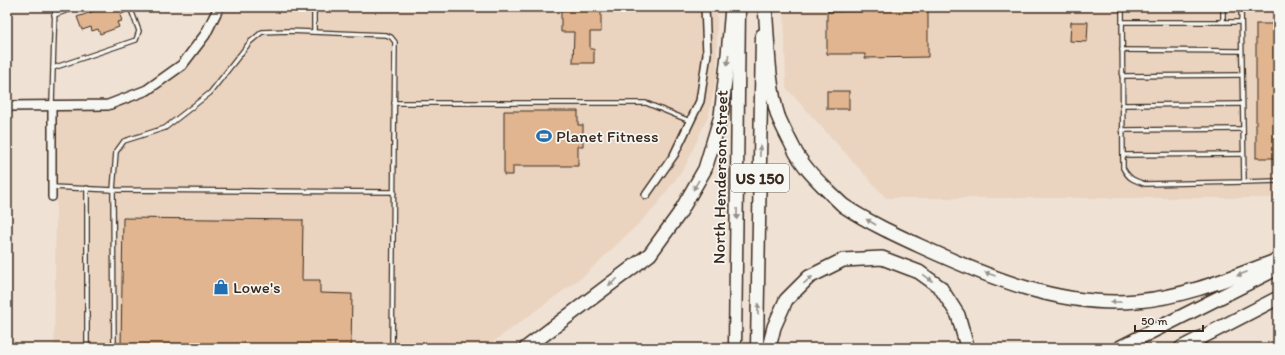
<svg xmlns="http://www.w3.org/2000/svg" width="1285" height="355" font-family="Itim,sans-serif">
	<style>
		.built { fill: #ead4c0 }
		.building { fill: #e0b590; stroke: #3b2a1e }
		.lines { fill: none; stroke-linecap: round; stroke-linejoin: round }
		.service-casing { stroke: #3b2a1e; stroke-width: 6 }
		.minor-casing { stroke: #3b2a1e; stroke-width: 10 }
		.tertiary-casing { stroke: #3b2a1e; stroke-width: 12 }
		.primary-casing { stroke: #3b2a1e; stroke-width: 15 }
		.motorway-casing { stroke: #3b2a1e; stroke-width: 16 }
		.service { stroke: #f6f6f2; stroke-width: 3.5 }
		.minor { stroke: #f6f6f2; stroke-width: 7 }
		.tertiary { stroke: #f6f6f2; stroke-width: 9 }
		.primary { stroke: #f6f6f2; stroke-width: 12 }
		.motorway { stroke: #f6f6f2; stroke-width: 13 }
		.oneway { fill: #989088 }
		.labels { text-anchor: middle; stroke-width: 3.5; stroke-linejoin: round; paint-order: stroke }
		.shield { fill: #f6f6f2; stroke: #73675e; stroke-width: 1 }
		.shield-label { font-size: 16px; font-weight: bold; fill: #3b2a1e }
		.poi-label { font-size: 17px; fill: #3b2a1e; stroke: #f6f6f2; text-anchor: start }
		.street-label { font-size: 17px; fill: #3b2a1e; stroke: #f6f6f2 }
	</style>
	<rect width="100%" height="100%" fill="#efe2d5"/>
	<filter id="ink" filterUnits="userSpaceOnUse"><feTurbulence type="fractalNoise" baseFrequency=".025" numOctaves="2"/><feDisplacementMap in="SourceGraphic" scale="8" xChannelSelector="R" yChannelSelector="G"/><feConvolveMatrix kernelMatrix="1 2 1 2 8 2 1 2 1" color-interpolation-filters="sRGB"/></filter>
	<g filter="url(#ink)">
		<g class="built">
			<polygon points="219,7 717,7 717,76 709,114 686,165 655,208 585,275 485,348 54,348 56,201 52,187 52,106 108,105 147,90 182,65"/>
			<polygon points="784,7 1278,7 1278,198 886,198 786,88"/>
		</g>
		<g class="building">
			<polygon points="106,7 127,7 128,11 120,15 122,21 117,22 119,27 100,34 98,29 92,31 91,27 82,30 77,17"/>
			<polygon points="561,7 601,7 601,32 590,32 590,49 594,49 594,63 573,63 574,32 561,32"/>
			<polygon points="928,7 928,57 865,58 865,54 827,54 827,12 865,11 864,8"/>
			<polygon points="1071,22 1088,22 1087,42 1070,41"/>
			<rect x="1256" y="24" width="22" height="134"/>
			<rect x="827" y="91" width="22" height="18"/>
			<polygon points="504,111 578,111 578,125 583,125 583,146 578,146 578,166 513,166 513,175 504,175"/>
			<polygon points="123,218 303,220 302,280 320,280 320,293 352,294 351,348 121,348"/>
		</g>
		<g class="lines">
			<defs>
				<g id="service">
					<path d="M1122,7L1123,168C1129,179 1133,180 1145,184L1244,182L1241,7"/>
					<polyline points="54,15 77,7"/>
					<polyline points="1122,22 1240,22"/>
					<polyline points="1223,22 1223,7"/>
					<polyline points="314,32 314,7"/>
					<polyline points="1122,50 1241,51"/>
					<polyline points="53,68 55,7"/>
					<polyline points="1122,76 1241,75"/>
					<polyline points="394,103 646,103 690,121"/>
					<polyline points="52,104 53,68 136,40 139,31 130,7"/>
					<polyline points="1122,105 1242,104"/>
					<polyline points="1122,130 1243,129"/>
					<polyline points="1123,155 1243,154"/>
					<polyline points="1244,182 1278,181"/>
					<polyline points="52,187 113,190 394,192"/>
					<polyline points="87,348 87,188"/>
					<polyline points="114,348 113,190 116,152 124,141 165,128 210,93 250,42 262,32 288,31 386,35 391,37 395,42 392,348"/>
				</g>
				<g id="minor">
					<polyline points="646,195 674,155 700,101 707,54 705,7"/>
					<polyline points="52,197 52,106"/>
				</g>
				<polyline id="tertiary" points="7,106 108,105 147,90 182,65 205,35 219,7"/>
				<g id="primary">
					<polyline points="735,348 739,7"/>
					<polyline points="757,348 762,35"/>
				</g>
				<g id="motorway">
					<path d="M765,7C768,41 768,84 778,116C782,126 788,137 793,147C802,166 817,180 832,195C836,198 840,203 844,206C868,222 894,234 920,246C988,277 1061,308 1137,301C1186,297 1232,277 1278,260"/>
					<polyline points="526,348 650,254 679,214 705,169 721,116 728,55 732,7"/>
					<polyline points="769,348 774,327 786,300 809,277 843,260 882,258 919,272 940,287 958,315 966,343 966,348"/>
					<polyline points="1119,348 1278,268"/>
					<polyline points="1181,348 1278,298"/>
				</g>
			</defs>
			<use href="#service" class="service-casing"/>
			<use href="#minor" class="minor-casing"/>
			<use href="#tertiary" class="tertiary-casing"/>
			<use href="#primary" class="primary-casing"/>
			<use href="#motorway" class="motorway-casing"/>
			<use href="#service" class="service"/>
			<use href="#minor" class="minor"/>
			<use href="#tertiary" class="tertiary"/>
			<use href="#primary" class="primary"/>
			<use href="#motorway" class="motorway"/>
		</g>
		<defs><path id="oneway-solid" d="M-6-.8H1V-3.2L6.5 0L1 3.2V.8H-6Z"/></defs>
		<g class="oneway">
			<use href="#oneway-solid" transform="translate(728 60) rotate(96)"/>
			<use href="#oneway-solid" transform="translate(760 151) rotate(-89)"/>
			<use href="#oneway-solid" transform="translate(696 185) rotate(120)"/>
			<use href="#oneway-solid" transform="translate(737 214) rotate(91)"/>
			<use href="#oneway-solid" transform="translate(871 222) rotate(-150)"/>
			<use href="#oneway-solid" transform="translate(990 274) rotate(-160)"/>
			<use href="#oneway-solid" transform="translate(1242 274) rotate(159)"/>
			<use href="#oneway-solid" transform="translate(928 278) rotate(36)"/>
			<use href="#oneway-solid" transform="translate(808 280) rotate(-39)"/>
			<use href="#oneway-solid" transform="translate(613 282) rotate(143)"/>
			<use href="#oneway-solid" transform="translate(1116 302) rotate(180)"/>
			<use href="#oneway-solid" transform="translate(758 309) rotate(-89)"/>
		</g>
	</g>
	<defs>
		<symbol id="stadium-bare" viewBox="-9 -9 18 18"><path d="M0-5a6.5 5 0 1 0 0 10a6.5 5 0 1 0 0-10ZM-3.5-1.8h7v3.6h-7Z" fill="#1f6fb2" stroke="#f6f6f2" stroke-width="2.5" paint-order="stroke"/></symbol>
		<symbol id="shop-bare" viewBox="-9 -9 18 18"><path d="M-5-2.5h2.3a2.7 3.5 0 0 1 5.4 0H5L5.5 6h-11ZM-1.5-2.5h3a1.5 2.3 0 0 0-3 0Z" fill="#1f6fb2" stroke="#f6f6f2" stroke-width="2.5" paint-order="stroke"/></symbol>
	</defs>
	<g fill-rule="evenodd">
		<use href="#stadium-bare" x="533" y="125" width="22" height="22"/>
		<use href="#shop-bare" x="210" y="276" width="22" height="22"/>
	</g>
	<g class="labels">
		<rect class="shield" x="731" y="164" width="58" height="28" rx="3"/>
		<g class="shield-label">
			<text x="760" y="184">US 150</text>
		</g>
		<g class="poi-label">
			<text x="556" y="142">Planet Fitness</text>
			<text x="233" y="293">Lowe's</text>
		</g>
		<g class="street-label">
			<text transform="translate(720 177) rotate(-89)" y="6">North Henderson Street</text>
		</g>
	</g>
	<rect width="1285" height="355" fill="none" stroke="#f6f6f2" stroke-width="24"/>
	<rect x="12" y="12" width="1261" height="331" fill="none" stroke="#3b2a1e" stroke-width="1.5" filter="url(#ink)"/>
	<path d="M1135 325v6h68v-6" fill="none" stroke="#3b2a1e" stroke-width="2"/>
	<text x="1141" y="325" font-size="12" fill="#3b2a1e" stroke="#f6f6f2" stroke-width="3" paint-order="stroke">50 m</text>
</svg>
